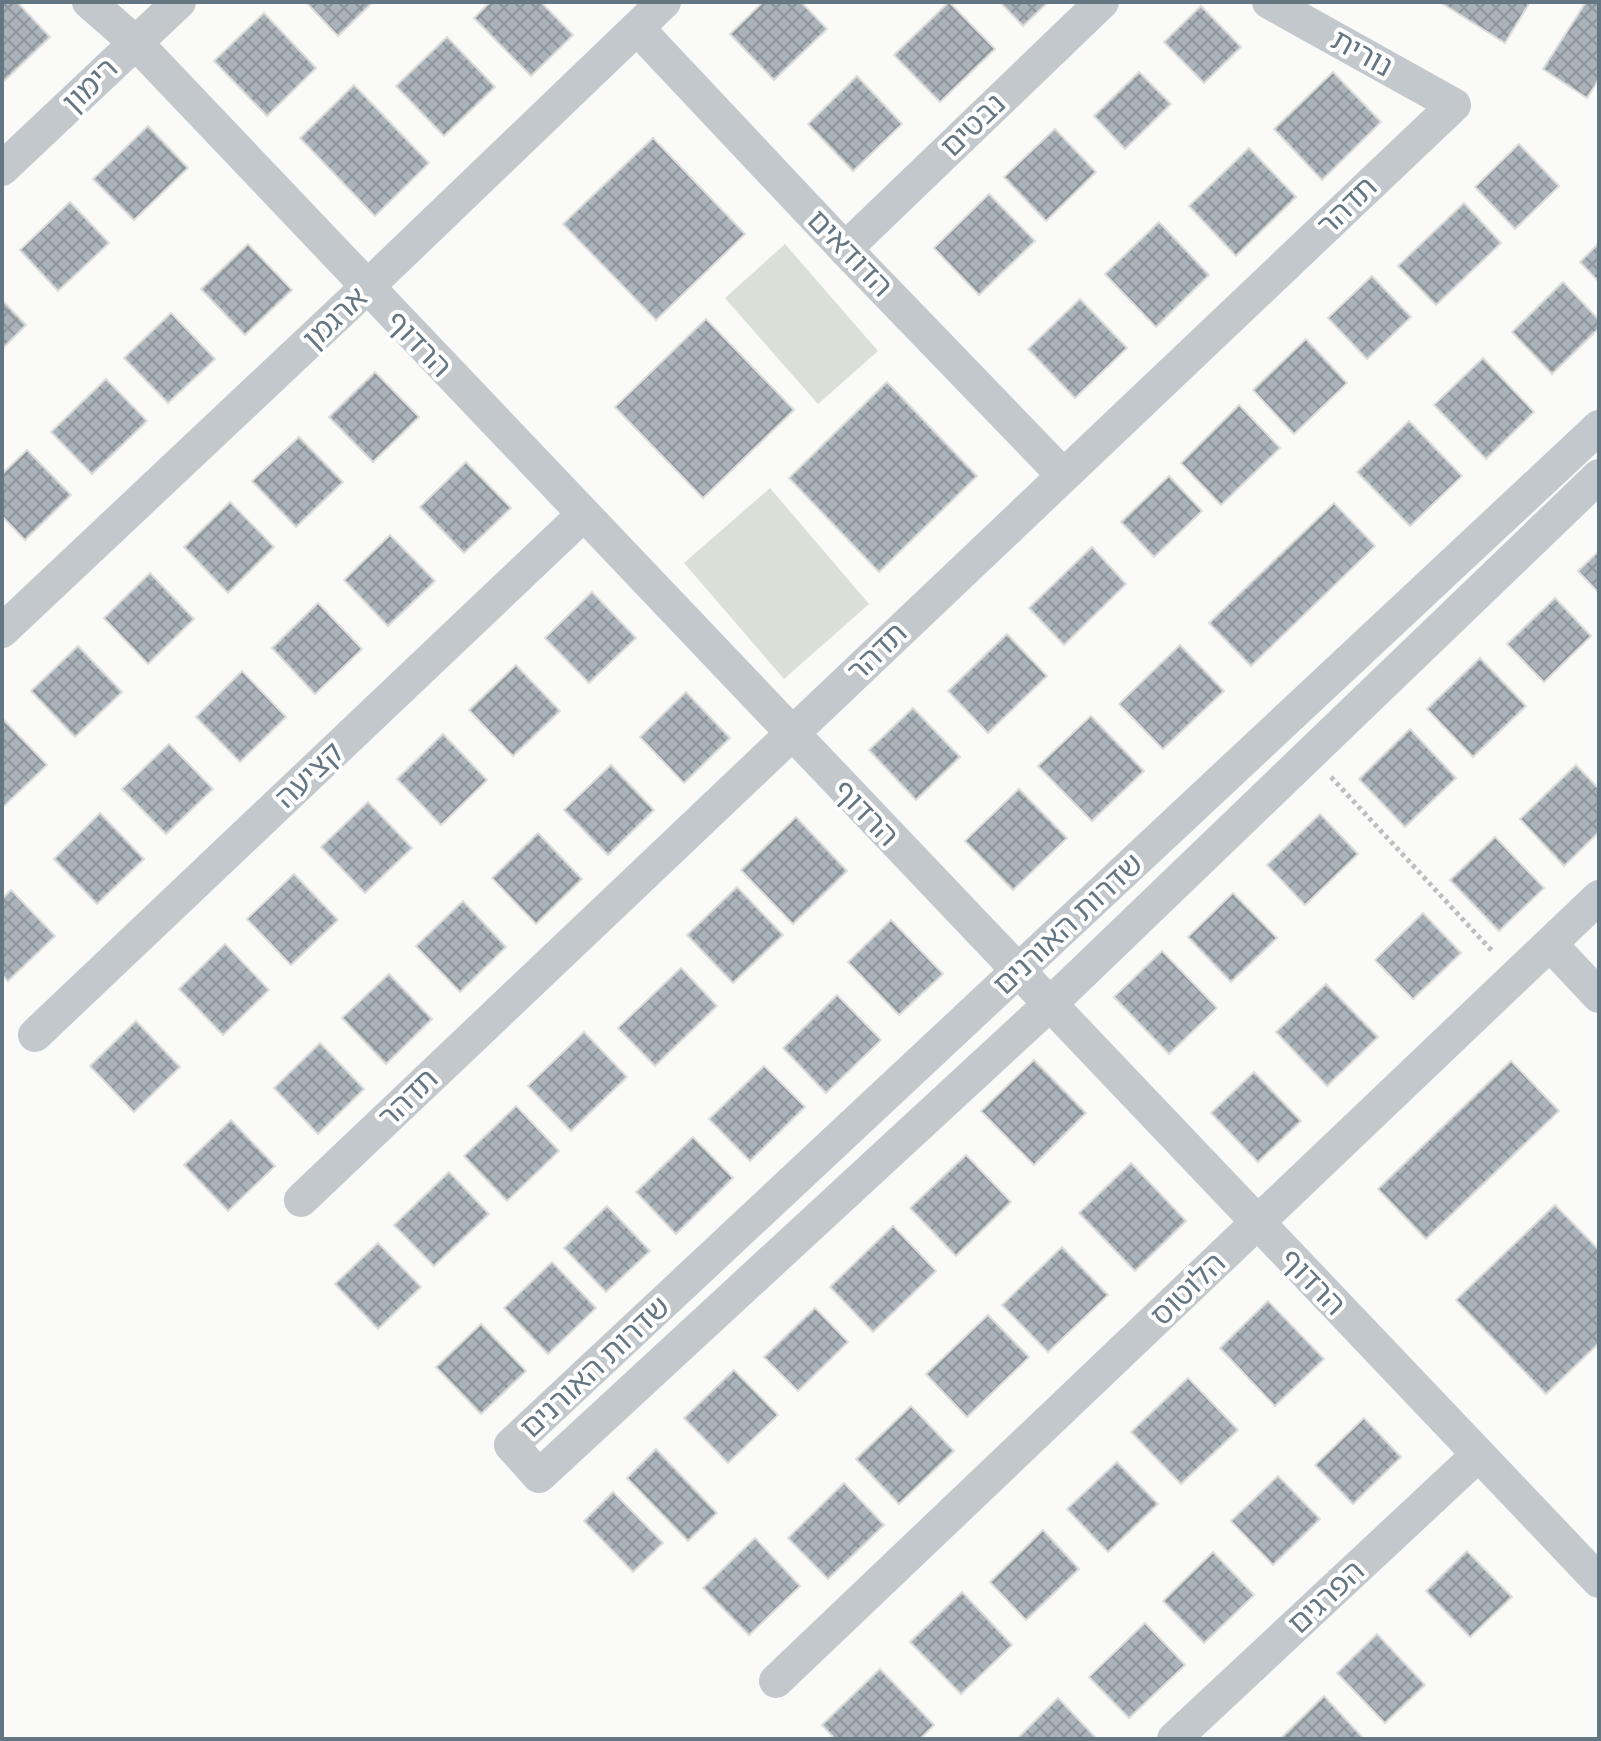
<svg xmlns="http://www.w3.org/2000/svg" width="1601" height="1741" font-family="Figtree,'Noto Sans Hebrew',sans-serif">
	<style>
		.grass { fill: #dadfd7 }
		.building { fill: url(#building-cross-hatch); stroke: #dcdcda; stroke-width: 2 }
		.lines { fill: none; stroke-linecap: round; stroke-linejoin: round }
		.path { stroke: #bbbfc2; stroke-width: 5; stroke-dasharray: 4 4; stroke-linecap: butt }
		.street { stroke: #c3c8cc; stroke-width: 34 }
		.labels { text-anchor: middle; stroke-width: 8; stroke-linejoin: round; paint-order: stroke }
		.street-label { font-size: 30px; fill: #657683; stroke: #fff }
	</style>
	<defs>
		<pattern id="building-cross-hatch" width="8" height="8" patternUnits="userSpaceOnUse" patternTransform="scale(2)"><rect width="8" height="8" fill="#aab3b9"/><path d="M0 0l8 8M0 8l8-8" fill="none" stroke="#8e969c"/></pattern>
	</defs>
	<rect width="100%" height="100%" fill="#fafaf8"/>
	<g class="grass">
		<polygon points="785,244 878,351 818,404 725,298"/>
		<polygon points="770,488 869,604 784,679 684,563"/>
	</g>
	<g class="building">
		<polygon points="2,2 17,2 50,37 2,83"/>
		<polygon points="306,2 373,2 338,36"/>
		<polygon points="490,2 541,2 573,35 531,76 474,18"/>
		<polygon points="763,2 801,2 827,29 774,80 730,34"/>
		<polygon points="949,2 995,49 940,102 894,55"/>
		<polygon points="1000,2 1048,2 1023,26"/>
		<polygon points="1440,2 1530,2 1505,43"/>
		<polygon points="1586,2 1599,2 1599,79 1587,98 1543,69"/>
		<polygon points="1201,6 1241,47 1204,83 1164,42"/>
		<polygon points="264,13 316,68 267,116 214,61"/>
		<polygon points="447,37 495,87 444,136 396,86"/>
		<polygon points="1139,72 1171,104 1125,149 1094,116"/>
		<polygon points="1333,72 1381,122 1322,180 1274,129"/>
		<polygon points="857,76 902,124 853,171 808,124"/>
		<polygon points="354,85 429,163 375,216 300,138"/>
		<polygon points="148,126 188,168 134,220 93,179"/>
		<polygon points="1055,129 1096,172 1046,221 1004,177"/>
		<polygon points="653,138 745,234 656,320 563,224"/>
		<polygon points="1519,144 1559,186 1515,229 1475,187"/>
		<polygon points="1249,148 1296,197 1236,256 1189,206"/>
		<polygon points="989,194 1035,241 979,295 934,248"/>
		<polygon points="70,202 109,243 58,291 20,250"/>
		<polygon points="1464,203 1501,243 1436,305 1398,266"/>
		<polygon points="1159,222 1209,275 1156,327 1105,274"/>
		<polygon points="1599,243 1599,282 1580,262"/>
		<polygon points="248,244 292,290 245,335 201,289"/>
		<polygon points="1372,276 1411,317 1367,359 1328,318"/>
		<polygon points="1563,282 1599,320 1599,328 1552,374 1512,332"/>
		<polygon points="1080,299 1127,348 1075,398 1028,349"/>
		<polygon points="2,300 26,325 2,349"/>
		<polygon points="171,313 215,359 168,403 124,358"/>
		<polygon points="706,319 794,410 703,498 615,407"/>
		<polygon points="1306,339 1347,383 1294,434 1253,390"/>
		<polygon points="1483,358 1534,412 1486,459 1434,405"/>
		<polygon points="375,372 419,417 373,462 329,417"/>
		<polygon points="106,379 147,421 92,474 51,432"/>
		<polygon points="887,382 977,476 879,572 789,478"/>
		<polygon points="1239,405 1280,448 1221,505 1181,463"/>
		<polygon points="1409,421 1462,476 1410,526 1357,472"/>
		<polygon points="299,437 343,482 296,527 252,481"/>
		<polygon points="27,450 71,495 25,540 2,516 2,474"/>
		<polygon points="466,462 511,508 464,553 420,507"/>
		<polygon points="1169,476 1202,511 1154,557 1121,522"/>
		<polygon points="230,502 274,547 228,593 184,547"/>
		<polygon points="1334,503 1375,546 1251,666 1209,623"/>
		<polygon points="390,535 435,581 388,626 344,580"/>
		<polygon points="1092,547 1126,584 1064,645 1029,608"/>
		<polygon points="1599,551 1599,593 1578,571"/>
		<polygon points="150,573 194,619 148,664 104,618"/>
		<polygon points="592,592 636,638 589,683 545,638"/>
		<polygon points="1555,598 1591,636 1544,682 1507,644"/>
		<polygon points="318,603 362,649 315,694 272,648"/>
		<polygon points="1007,634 1047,676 988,733 948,691"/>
		<polygon points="1180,645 1224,691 1163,749 1119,704"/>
		<polygon points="78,646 122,692 75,737 31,691"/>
		<polygon points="1480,658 1526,706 1473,757 1427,709"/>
		<polygon points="516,665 560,711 513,756 469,710"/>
		<polygon points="242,671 286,717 240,762 196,717"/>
		<polygon points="686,692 730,738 684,783 640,737"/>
		<polygon points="913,708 960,757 916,800 869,750"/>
		<polygon points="1091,716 1144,771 1092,821 1038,766"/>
		<polygon points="3,719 47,765 2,808 2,720"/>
		<polygon points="1410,729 1456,778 1405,827 1359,779"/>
		<polygon points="443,734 487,780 441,825 397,779"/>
		<polygon points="169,744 213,789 166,834 122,789"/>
		<polygon points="611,765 654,810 608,855 564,810"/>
		<polygon points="1576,765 1599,789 1599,832 1564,866 1520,819"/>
		<polygon points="1019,789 1067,838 1013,890 965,841"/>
		<polygon points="368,802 412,848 365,893 321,847"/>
		<polygon points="100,813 144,859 97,904 54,859"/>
		<polygon points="1320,814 1358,854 1305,905 1267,865"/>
		<polygon points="796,817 847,871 793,924 741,870"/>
		<polygon points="538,833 582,879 536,924 492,878"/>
		<polygon points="1495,837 1544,888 1499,931 1450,880"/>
		<polygon points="294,874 338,920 291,965 247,919"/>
		<polygon points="737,887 783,935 733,983 687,935"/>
		<polygon points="11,890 55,936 8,981 2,975 2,899"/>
		<polygon points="1233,893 1277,938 1231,982 1188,937"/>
		<polygon points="463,901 506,947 460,992 416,946"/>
		<polygon points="1423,913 1461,953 1413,999 1375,960"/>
		<polygon points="891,920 943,974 899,1015 848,962"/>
		<polygon points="225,944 269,990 223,1035 179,989"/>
		<polygon points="1162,951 1217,1008 1169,1054 1114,997"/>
		<polygon points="681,968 717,1006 655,1066 618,1028"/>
		<polygon points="389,974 432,1019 386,1064 342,1018"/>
		<polygon points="1326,984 1378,1037 1327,1086 1276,1032"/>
		<polygon points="837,995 881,1040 826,1093 783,1048"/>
		<polygon points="136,1021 180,1067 134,1112 90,1066"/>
		<polygon points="584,1032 627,1077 571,1131 528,1086"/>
		<polygon points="320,1043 364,1089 318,1134 274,1088"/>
		<polygon points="1034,1060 1086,1113 1034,1165 981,1111"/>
		<polygon points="1511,1061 1559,1111 1426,1239 1378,1189"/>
		<polygon points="764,1066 805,1107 750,1161 709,1119"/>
		<polygon points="1254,1072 1301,1121 1258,1162 1211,1113"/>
		<polygon points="516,1106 559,1151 507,1201 464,1156"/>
		<polygon points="231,1120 275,1166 228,1211 184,1165"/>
		<polygon points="693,1137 733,1178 676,1234 636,1192"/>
		<polygon points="966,1155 1011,1202 956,1256 910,1208"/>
		<polygon points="1131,1163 1186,1221 1135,1271 1079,1213"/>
		<polygon points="449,1172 489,1214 434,1266 394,1225"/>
		<polygon points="1555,1205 1599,1250 1599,1343 1546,1394 1456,1300"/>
		<polygon points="607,1206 650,1251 606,1292 564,1248"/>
		<polygon points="893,1226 936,1271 873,1332 830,1287"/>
		<polygon points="378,1243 421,1287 378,1329 335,1284"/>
		<polygon points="1062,1247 1108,1295 1048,1352 1002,1305"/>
		<polygon points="552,1262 596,1308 548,1354 504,1308"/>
		<polygon points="1268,1301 1324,1359 1275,1406 1220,1348"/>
		<polygon points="815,1308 848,1342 798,1391 764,1357"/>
		<polygon points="988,1315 1029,1357 967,1417 926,1374"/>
		<polygon points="481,1324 526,1371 481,1414 436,1367"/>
		<polygon points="734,1370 778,1415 728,1463 684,1418"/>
		<polygon points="1188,1378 1238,1430 1181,1484 1131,1432"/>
		<polygon points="911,1406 954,1451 899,1504 856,1459"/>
		<polygon points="1364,1418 1401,1457 1353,1504 1315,1465"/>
		<polygon points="656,1449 717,1513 688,1541 627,1478"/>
		<polygon points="1117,1462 1158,1504 1108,1552 1067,1509"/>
		<polygon points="1278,1476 1320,1519 1273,1565 1231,1521"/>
		<polygon points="844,1483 884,1525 828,1579 788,1538"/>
		<polygon points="613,1492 663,1543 633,1572 584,1521"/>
		<polygon points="1043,1530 1079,1569 1026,1620 990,1582"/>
		<polygon points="755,1538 800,1586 749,1635 703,1588"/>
		<polygon points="1467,1551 1512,1597 1470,1637 1426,1591"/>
		<polygon points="1213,1552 1254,1595 1204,1643 1163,1601"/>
		<polygon points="962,1592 1012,1645 961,1694 910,1642"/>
		<polygon points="1145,1623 1185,1665 1129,1718 1089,1677"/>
		<polygon points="1377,1634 1425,1685 1385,1723 1337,1673"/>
		<polygon points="880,1669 934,1725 920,1739 835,1739 822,1725"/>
		<polygon points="1324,1696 1364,1739 1280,1739"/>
		<polygon points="1058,1698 1097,1739 1017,1739"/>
	</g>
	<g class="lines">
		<polyline class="path" points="1331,777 1493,952"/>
		<g class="street">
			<polyline points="89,2 135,42 1599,1581"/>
			<polyline points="638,29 845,249 1063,475"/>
			<polyline points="2,169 179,2"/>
			<polyline points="845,249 1102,2"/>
			<polyline points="1599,427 511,1445 539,1476 1049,1005 1599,476"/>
			<polyline points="2,631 366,288 664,2"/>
			<polyline points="1550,944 1599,996"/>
			<polyline points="35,1035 583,515"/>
			<polyline points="301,1200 1454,105 1269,2"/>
			<polyline points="776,1681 1599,897"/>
			<polyline points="1174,1739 1478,1455"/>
		</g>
	</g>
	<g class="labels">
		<g class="street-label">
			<text transform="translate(1362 53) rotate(29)" y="10">נורית</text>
			<text transform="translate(90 85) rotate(-44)" y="10">רימון</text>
			<text transform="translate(973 125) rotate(-44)" y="10">נבטים</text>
			<text transform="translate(1347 206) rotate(-44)" y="10">תדהר</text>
			<text transform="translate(850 253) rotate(46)" y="10">הדודאים</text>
			<text transform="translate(335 318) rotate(-43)" y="10">ארגמן</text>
			<text transform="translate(419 344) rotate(46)" y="10">הרדוף</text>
			<text transform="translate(877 652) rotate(-44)" y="10">תדהר</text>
			<text transform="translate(309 775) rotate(-43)" y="10">קציעה</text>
			<text transform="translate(866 813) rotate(46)" y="10">הרדוף</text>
			<text transform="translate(1068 924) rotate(-43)" y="10">שדרות האורנים</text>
			<text transform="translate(408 1098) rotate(-44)" y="10">תדהר</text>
			<text transform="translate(1313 1282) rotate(46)" y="10">הרדוף</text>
			<text transform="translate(1188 1289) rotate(-44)" y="10">הלוטוס</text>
			<text transform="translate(595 1367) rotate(-43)" y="10">שדרות האורנים</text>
			<text transform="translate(1326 1597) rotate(-43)" y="10">הפרגים</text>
		</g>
	</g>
	<rect width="1601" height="1741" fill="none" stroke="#657683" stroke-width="8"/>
</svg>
